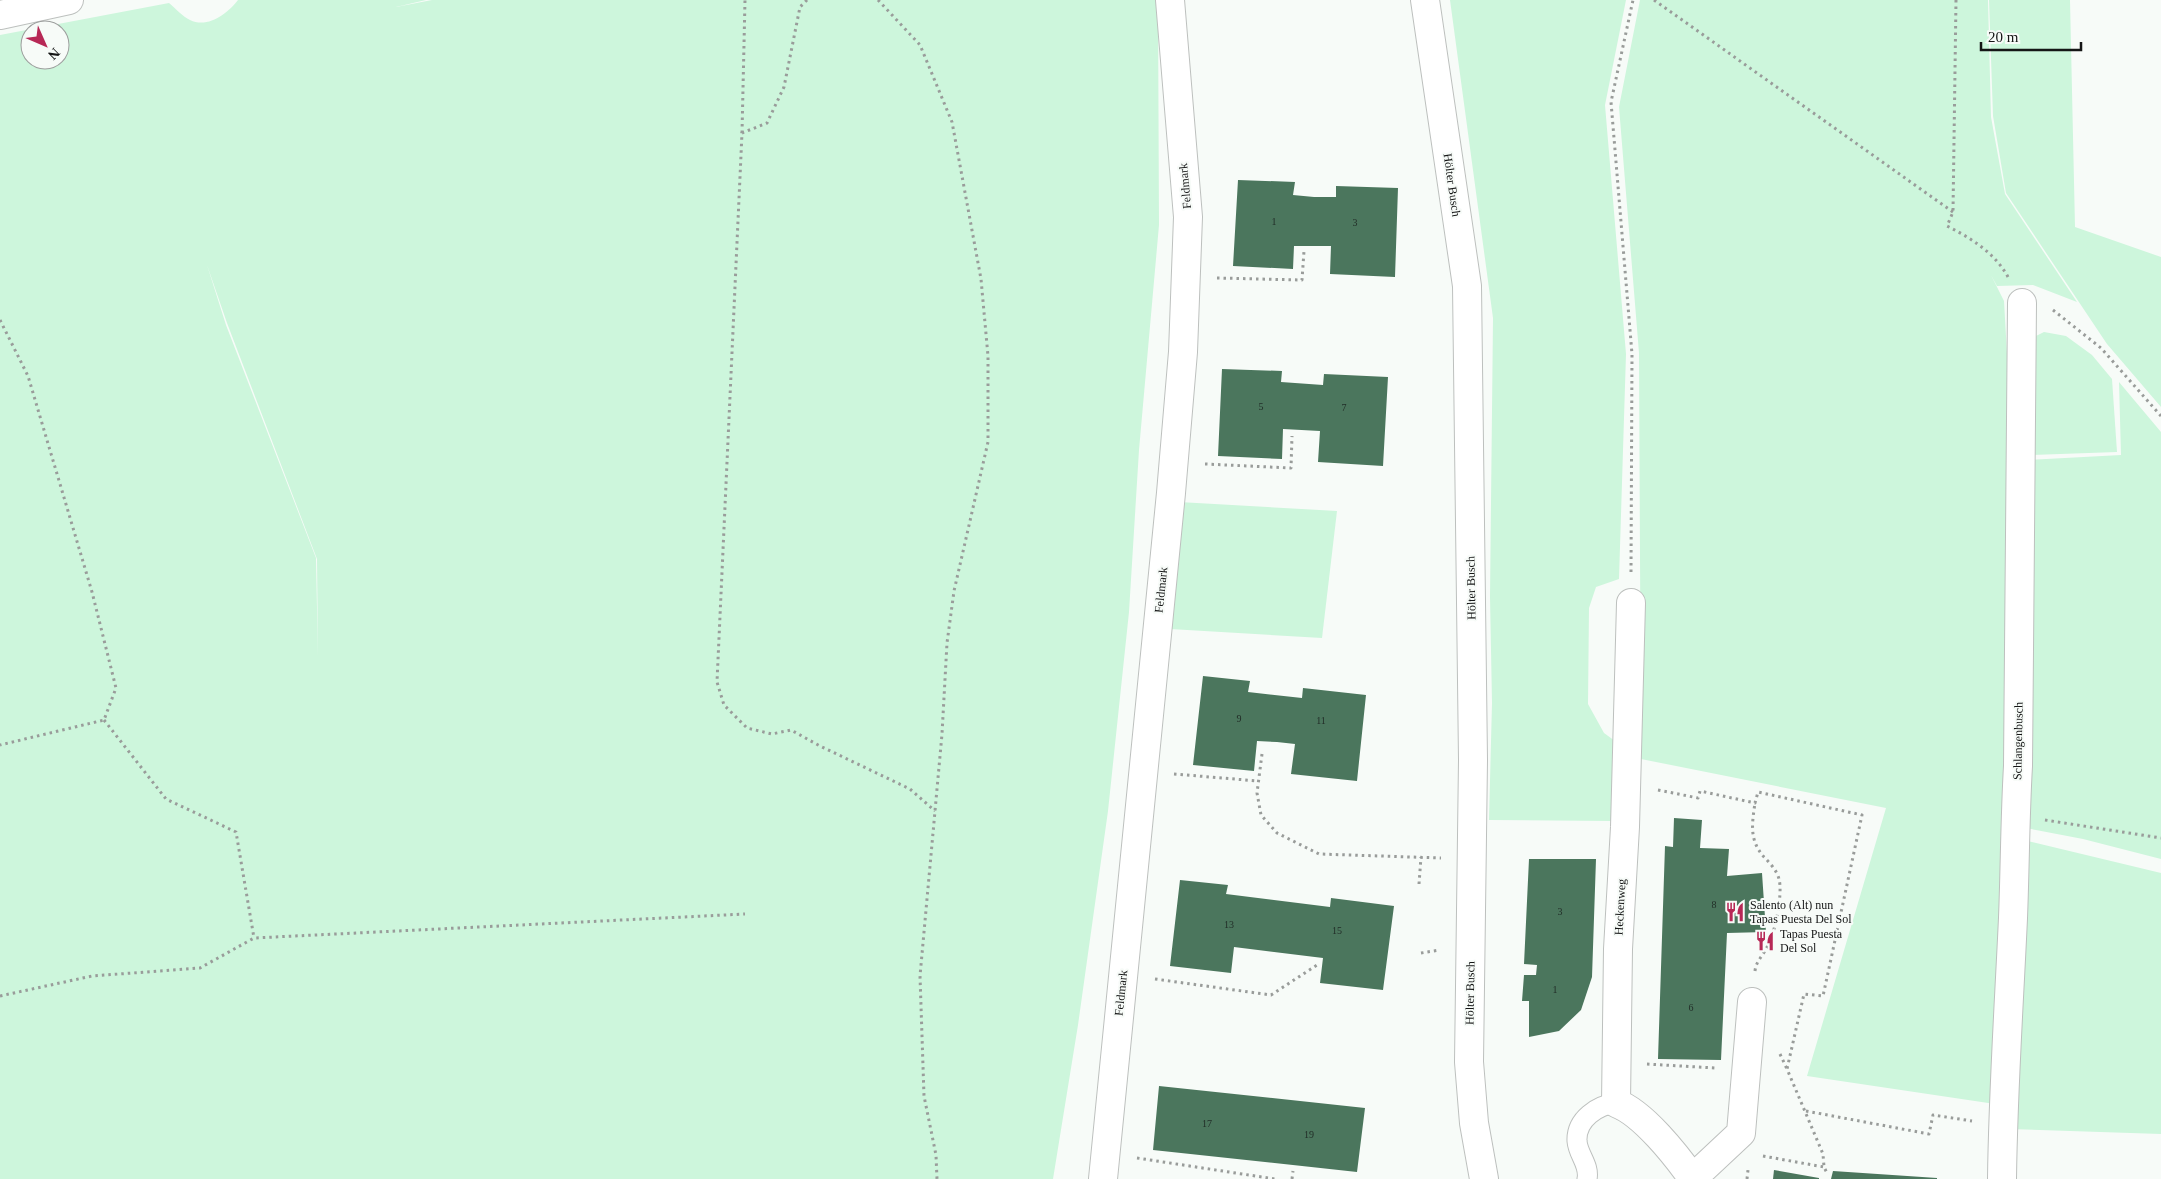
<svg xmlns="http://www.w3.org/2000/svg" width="2161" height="1179" font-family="Georgia,serif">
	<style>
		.green { fill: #cdf6dc; fill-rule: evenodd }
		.building { fill: #4b765d }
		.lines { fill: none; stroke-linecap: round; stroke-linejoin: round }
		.service-casing { stroke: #bdc0be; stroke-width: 21 }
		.minor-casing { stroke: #bdc0be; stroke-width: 30 }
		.path { stroke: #999c9a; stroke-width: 3; stroke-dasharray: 2.5 4; stroke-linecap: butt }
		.service { stroke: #fff; stroke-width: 19 }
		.minor { stroke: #fff; stroke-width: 28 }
		.labels { text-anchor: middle; stroke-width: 4; stroke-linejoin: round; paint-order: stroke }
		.number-label { font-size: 10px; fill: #222e28 }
		.street-label { font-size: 12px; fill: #151616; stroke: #f7fbf8 }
		.poi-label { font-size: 12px; fill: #151616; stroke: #f7fbf8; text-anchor: start }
	</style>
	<rect width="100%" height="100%" fill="#f7fbf8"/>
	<g class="green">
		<path d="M238,0H426L396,7L432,0H1158L1159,225L1139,450L1129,612L1108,811L1078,1025L1053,1179H0V35L169,3C175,8 183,17 190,20C208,29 228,13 238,0ZM30,30H60V60H30ZM207,265L227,323L317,559L318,657L316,558L226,325Z"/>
		<polygon points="1450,0 1626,0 1605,105 1626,354 1619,579 1596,587 1589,608 1588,704 1604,733 1615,741 1613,821 1489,820 1492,703 1490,597 1493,318"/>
		<polygon points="1640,0 1988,0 1991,117 2005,194 2077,302 2033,285 1997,286 1991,275 2004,301 2010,407 2007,754 1995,1104 1807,1076 1886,808 1641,759 1639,353 1619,107"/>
		<polygon points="1989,0 2070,0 2075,227 2161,257 2161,407 2107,344 2006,193 1993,116"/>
		<polygon points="2044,332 2066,336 2092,355 2112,379 2117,452 2030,455 2034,337"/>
		<polygon points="2119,382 2161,432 2161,859 2083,839 2021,827 2029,460 2121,455"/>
		<polygon points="1179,502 1337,511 1322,638 1170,629"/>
		<polygon points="2019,839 2161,873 2161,1134 2008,1129"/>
	</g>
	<g class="building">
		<polygon points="1238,180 1295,182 1293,195 1314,197 1336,197 1336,186 1398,188 1395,277 1330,274 1331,246 1294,246 1293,269 1233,266"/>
		<polygon points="1222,369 1282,371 1281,382 1323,385 1324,374 1388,377 1383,466 1318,462 1320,431 1283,429 1282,459 1218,456"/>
		<polygon points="1203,676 1250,681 1248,692 1302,698 1303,688 1366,695 1357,781 1291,774 1295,744 1277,742 1257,741 1254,771 1193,765"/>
		<polygon points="1674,818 1702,820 1700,848 1729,849 1727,876 1762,873 1766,932 1727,933 1721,1060 1658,1059 1665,846 1673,847"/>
		<polygon points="1529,859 1596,859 1592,977 1581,1010 1559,1031 1529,1037 1529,1001 1522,1001 1524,975 1536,975 1537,965 1524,964"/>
		<polygon points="1180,880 1228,885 1226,894 1330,907 1331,898 1394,906 1383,990 1320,983 1323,958 1234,947 1231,973 1170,966"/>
		<polygon points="1159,1086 1365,1108 1357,1172 1153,1150"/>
		<polygon points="1774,1170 1819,1178 1819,1179 1773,1179"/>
		<polygon points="1833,1171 1937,1178 1937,1179 1831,1179"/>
	</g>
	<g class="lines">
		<defs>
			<path id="service" d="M1587,1179C1590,1165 1578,1155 1577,1141C1576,1119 1598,1105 1616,1103"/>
			<g id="minor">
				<polyline points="1425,0 1467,286 1473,760 1469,1062 1474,1123 1484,1179"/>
				<polyline points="0,15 69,0"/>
				<path d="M1631,603L1625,827L1618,949L1616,1103C1643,1113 1676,1155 1693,1179"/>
				<polyline points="1693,1178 1741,1133 1752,1002"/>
				<polyline points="1103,1179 1171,493 1183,352 1188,217 1170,0"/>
				<path d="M2002,1179C2003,1092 2009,1005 2013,918C2015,867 2015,817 2018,766L2022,303"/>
			</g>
		</defs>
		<use href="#service" class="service-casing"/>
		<use href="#minor" class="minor-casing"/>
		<g class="path">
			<polyline points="807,0 800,7 784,87 767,123 742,133 717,682 724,705 747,728 772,734 791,730 820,746 910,789 935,811"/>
			<polyline points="878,0 920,45 952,122 981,279 988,356 988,442 954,591 947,643 942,734 920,976 924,1096 936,1155 937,1179"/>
			<polyline points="1654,0 1953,212"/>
			<path d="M1956,0L1953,212L1947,226C1971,238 1995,253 2008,277"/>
			<polyline points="742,133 745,0"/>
			<polyline points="1217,278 1302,280 1304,251"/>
			<polyline points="2053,310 2101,348 2161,416"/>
			<polyline points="0,320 28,376 92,592 116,688 104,720 0,745"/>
			<polyline points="1205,464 1291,468 1292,436"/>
			<polyline points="1631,572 1632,354 1611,102 1633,0"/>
			<polyline points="104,720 166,799 236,832 254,938"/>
			<polyline points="1262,754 1257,793 1261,815 1277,833 1319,854 1441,858"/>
			<polyline points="1174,774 1258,781"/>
			<polyline points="1658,790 1698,798 1700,791 1755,803 1758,792 1862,815 1823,996 1804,994 1787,1069 1823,1154 1824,1167 1827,1173"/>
			<polyline points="2045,820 2161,838"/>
			<polyline points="1419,884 1421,857"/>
			<polyline points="1421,953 1440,950"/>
			<path d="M1755,971C1756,961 1763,956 1767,947C1775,934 1783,894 1779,879C1777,871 1770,863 1764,857C1749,840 1752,824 1755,803"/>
			<polyline points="1155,979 1271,995 1317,965"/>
			<polyline points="0,996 92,976 200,968 254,938 745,914"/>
			<polyline points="1780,1054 1787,1069"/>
			<polyline points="1647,1064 1715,1068"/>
			<polyline points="1806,1111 1929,1134 1933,1115 1972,1121"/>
			<polyline points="1763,1156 1824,1167"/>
			<polyline points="1137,1158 1275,1179"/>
			<polyline points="1292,1179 1293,1171"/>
			<polyline points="1747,1179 1748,1170"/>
		</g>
		<use href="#service" class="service"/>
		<use href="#minor" class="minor"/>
	</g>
	<defs>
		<symbol id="restaurant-bare" viewBox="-9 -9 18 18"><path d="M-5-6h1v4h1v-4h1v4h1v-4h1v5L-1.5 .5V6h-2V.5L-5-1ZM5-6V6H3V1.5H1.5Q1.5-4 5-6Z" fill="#b72856" stroke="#f7fbf8" stroke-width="2.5" paint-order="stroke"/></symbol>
	</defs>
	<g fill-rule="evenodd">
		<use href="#restaurant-bare" x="1721" y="898" width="28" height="28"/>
		<use href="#restaurant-bare" x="1751" y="927" width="28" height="28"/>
	</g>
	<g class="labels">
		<g class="number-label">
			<text x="1274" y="225">1</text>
			<text x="1355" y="226">3</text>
			<text x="1261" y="410">5</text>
			<text x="1344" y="411">7</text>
			<text x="1239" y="722">9</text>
			<text x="1321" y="724">11</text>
			<text x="1714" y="908">8</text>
			<text x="1560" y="915">3</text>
			<text x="1229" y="928">13</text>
			<text x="1337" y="934">15</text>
			<text x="1555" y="993">1</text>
			<text x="1691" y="1011">6</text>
			<text x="1207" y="1127">17</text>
			<text x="1309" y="1138">19</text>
		</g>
		<g class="street-label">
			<text transform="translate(1452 185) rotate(82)" y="4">Hölter Busch</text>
			<text transform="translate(1185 186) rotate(-95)" y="4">Feldmark</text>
			<text transform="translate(1471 588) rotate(-91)" y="4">Hölter Busch</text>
			<text transform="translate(1161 590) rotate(-84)" y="4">Feldmark</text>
			<text transform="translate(2018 741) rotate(-89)" y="4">Schlangenbusch</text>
			<text transform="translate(1620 907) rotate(-87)" y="4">Heckenweg</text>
			<text transform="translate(1121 993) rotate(-84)" y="4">Feldmark</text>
			<text transform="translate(1470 993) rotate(-89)" y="4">Hölter Busch</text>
		</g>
		<g class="poi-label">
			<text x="1750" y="909">Salento (Alt) nun<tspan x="1750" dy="14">Tapas Puesta Del Sol</tspan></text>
			<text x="1780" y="938">Tapas Puesta<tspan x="1780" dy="14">Del Sol</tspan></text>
		</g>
	</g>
	<g transform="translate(45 45) rotate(135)"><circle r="24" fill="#f7fbf8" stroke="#9d9f9e"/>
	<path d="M0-4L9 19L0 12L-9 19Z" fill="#b72856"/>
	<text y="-8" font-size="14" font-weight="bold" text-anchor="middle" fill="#151616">N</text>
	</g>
	<path d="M1981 42v8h100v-8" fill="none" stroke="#151616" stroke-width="2.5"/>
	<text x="1988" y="42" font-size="15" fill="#151616" stroke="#f7fbf8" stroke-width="4" paint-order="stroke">20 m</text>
</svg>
